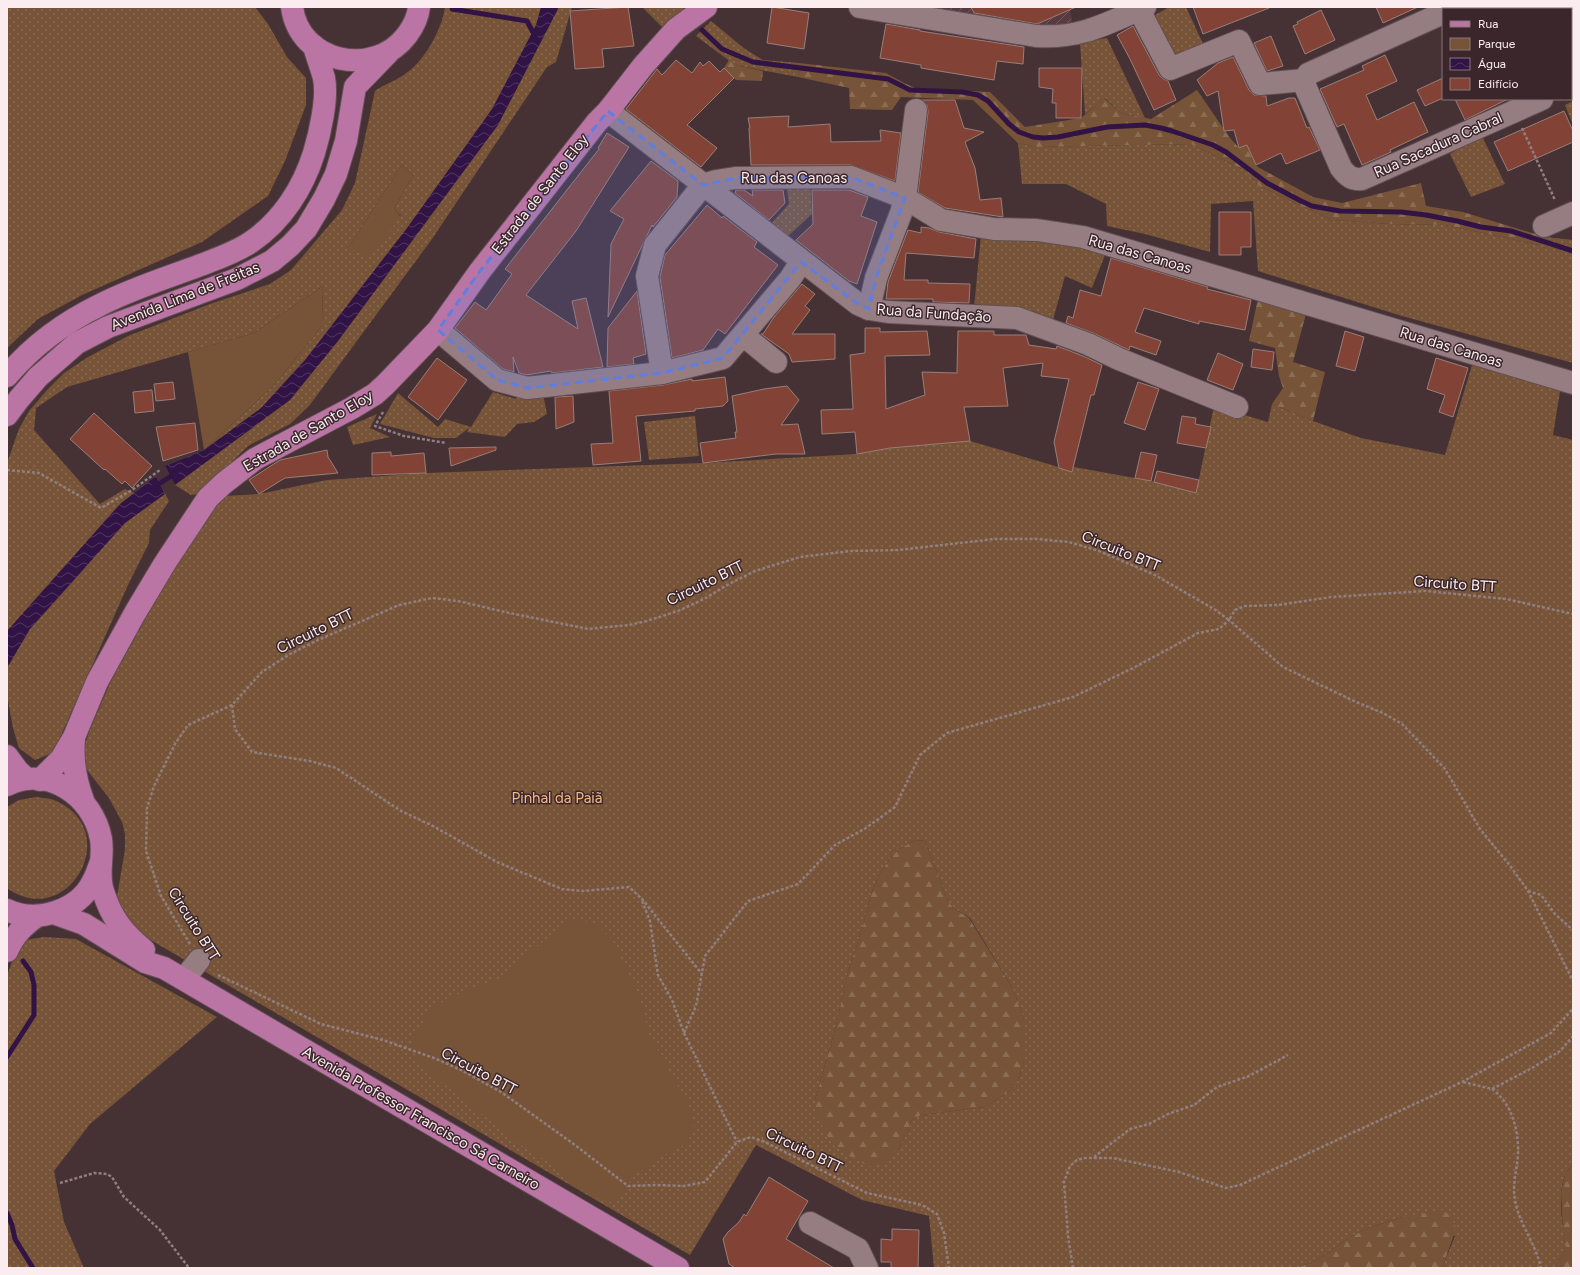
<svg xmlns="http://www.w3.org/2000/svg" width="1580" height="1275" font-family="Figtree,sans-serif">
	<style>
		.industrial { fill: url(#industrial-furrows) }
		.grass { fill: url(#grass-dots); fill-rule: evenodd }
		.forest { fill: url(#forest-firs) }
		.green { fill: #775437 }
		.water { fill: url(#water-waves) }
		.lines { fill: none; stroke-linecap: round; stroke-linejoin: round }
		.stream { stroke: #311445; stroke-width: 5 }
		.building { fill: #824336; stroke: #977f79 }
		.minor-casing { stroke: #624f54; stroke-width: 24 }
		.major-casing { stroke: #624f54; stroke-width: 24 }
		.path { stroke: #907e81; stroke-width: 2.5; stroke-dasharray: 3 2; stroke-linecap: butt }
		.minor { stroke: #967d82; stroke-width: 22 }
		.major { stroke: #bb75a5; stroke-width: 22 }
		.marked { fill: #607edf; fill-opacity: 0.2; stroke: #607edf; stroke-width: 3; stroke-dasharray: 8 5; stroke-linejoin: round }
		.labels { text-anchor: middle; stroke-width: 3; stroke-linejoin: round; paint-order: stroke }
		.street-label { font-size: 15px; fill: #fbedef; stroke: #3b272b }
		.park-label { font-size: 15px; fill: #f7ba87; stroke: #3b272b }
	</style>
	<defs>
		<pattern id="industrial-furrows" width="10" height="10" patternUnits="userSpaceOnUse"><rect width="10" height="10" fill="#573b41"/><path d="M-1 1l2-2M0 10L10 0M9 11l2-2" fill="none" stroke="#70585d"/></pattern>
		<pattern id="grass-dots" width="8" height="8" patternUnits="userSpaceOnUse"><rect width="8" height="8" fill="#775437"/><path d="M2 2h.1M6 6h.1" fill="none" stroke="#8b6d54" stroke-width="1.8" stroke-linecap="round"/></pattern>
		<pattern id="forest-firs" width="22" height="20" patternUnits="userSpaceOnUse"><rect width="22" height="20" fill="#775437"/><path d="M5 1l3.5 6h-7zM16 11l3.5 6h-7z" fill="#8b6d54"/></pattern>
		<pattern id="water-waves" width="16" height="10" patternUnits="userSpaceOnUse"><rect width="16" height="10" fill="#311445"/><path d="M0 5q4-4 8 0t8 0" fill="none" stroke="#503660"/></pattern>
	</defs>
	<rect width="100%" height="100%" fill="#463135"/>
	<polygon class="industrial" points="915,7 1070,7 1073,31"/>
	<g class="grass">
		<polygon points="7,7 255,7 268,24 287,57 306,78 306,105 285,161 268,196 202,242 82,295 38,319 7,348"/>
		<path d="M445,7H572L556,62L547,67L432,239L309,406L290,424L248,446L199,494L191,495L175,485L165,466L204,450L274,385L322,326L323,286L254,333L67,387L36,408L34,430L100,504L125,489L134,493L156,476L169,501L150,530L149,543L128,585L58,742L52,753L35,760L19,748L13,728L7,695V463L19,429L29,411L48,389L64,373L88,357L128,336L210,304L270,284L291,270L342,210L355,183L375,91C385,84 393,82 402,76C423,64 442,30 445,7ZM402,165L413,175L394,209L401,216L348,248Z"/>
		<polygon points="642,7 691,7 663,28"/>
		<polygon points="1169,7 1186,7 1205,48 1172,62 1150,18"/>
		<polygon points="711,21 745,49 763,60 799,63 798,77 735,65 696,36"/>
		<polygon points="1107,38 1145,118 1121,113 1105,98 1085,114 1080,43"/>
		<polygon points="1573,101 1573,125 1565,105"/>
		<polygon points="1481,134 1505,184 1471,197 1450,154"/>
		<polygon points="1018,143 1037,147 1191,144 1246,171 1259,186 1332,220 1391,224 1445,225 1539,245 1545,237 1573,240 1573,363 1402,316 1258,271 1253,201 1211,204 1210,252 1145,234 1107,226 1106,204 1066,184 1022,184"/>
		<polygon points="810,181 812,214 786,238 769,226 789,204 786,182"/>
		<polygon points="981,235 1033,236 1107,250 1092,288 1065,276 1053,320 1033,311 974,308"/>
		<path d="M1472,365L1561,385L1553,435L1573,440V1165C1570,1168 1566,1171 1565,1175C1557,1195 1563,1228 1566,1250L1554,1268H1442L1455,1236L1403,1217L1371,1227L1352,1236L1317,1260L1297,1268H934L929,1216L862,1200L756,1145L690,1255L149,939L129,925L116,903L125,849V834L122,822L109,798L87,770L84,763L85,745L89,732L111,681L187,543L225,496L259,494L327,480L426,473L703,463L857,454L890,448L970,441L1072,471L1074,467L1151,481L1196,493L1214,406L1268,422L1272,404L1313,421L1361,438L1445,455ZM915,840L925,841L947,899L953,908L970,918L1013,989L1024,1020V1061L1017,1082L1010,1091L985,1107L921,1115L912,1120L898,1150L815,1109V1100L836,1026L847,975L863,926L871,894L879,875L891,857L898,850Z"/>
		<polygon points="517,391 543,394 547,414 534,422 517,424 505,437 467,432 469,428 456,438 434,438 380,424 398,393 438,427 445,419 471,427 493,392 516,399"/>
		<polygon points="377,414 370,428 390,437 353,445 347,427"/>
		<polygon points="695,416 699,456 649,460 644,422"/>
		<path d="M36,797C41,798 48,798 54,800C126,830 68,932 7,888V807L19,800Z"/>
		<polygon points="44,937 76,939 217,1017 90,1124 54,1171 64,1222 84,1268 7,1268 7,976 17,948 26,940"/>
	</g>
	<g class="forest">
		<polygon points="729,60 735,65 763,71 762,81 736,80 724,68"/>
		<polygon points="799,63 886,73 904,83 915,88 990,92 1025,127 1081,118 1104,98 1121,113 1151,119 1197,90 1230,138 1239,148 1247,145 1256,166 1313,197 1342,203 1421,183 1426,206 1463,212 1545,237 1539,245 1445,225 1391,224 1332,220 1259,186 1246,171 1191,144 1037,147 1018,143 973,100 901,97 892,110 850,109 849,88 798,77"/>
		<polygon points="1258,298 1306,314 1293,362 1325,372 1313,421 1272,404 1283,388 1279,376 1275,348 1249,341"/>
		<polygon points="915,840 925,841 947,899 953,908 969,918 1013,989 1024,1020 1025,1051 1024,1061 1017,1082 1010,1091 985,1107 921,1115 912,1120 898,1150 881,1165 871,1167 849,1156 832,1144 818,1119 815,1109 815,1100 836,1026 847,975 863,926 871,894 879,875 891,857 898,850"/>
		<polygon points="1573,1165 1573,1268 1554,1268 1566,1250 1563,1231 1561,1193 1565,1173"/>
		<path d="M1443,1210C1459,1222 1456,1230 1450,1246C1447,1254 1445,1261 1442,1268H1297L1317,1260L1352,1236L1371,1227L1403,1217Z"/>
	</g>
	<g class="green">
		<polygon points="402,165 413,175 394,209 401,217 369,256 348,248"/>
		<polygon points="323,286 322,326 274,385 204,450 188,352 254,333"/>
		<polygon points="566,921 581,921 596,923 613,941 639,996 649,1034 690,1108 695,1128 686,1144 669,1152 635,1175 618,1197 606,1204 595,1196 576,1188 553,1165 521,1145 421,1066 412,1048 413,1039 425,1018 440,1003 460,993 503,977"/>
	</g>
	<g class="water">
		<polygon points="541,7 559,7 498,125 338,341 290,400 175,485 165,466 204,450 261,408 305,360 407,228 492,109 536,25"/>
		<polygon points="156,476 165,494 125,523 30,629 7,668 7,631 120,504"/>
	</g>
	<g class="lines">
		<g class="stream">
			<polyline points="452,9 527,21 535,36"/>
			<polyline points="702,30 722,49 753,62 888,79 910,90 962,92 978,95 988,101 1009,124 1019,132 1033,137 1043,138 1058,137 1107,127 1145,125 1161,128 1172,131 1213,145 1226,152 1267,183 1301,201 1312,206 1340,211 1401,212 1426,215 1457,221 1481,227 1511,231 1573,251"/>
			<polyline points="154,487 176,473"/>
			<polyline points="7,1057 34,1015 34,985 31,972 23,961"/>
			<polyline points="7,1213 12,1225 15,1239 33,1268"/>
		</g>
	</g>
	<g class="building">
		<polygon points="628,7 634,46 602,49 604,67 575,69 570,11"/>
		<polygon points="772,7 809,13 804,49 767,43"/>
		<polygon points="971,7 1076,7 1037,24 974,13"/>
		<polygon points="1193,7 1269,7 1269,8 1203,34"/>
		<polygon points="1376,7 1418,7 1383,23"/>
		<polygon points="1321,10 1335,40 1305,54 1293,26 1298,24 1297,22"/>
		<polygon points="886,24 920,30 920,31 1024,47 1023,64 997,61 994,80 921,68 921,65 880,58"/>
		<polygon points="1133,26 1159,75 1163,79 1168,81 1176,100 1154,110 1130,59 1117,35"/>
		<polygon points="1271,36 1283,66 1267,71 1254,43"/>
		<polygon points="1385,55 1397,81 1366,95 1377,120 1414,102 1428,132 1390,150 1391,152 1362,165 1344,124 1337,127 1320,89 1364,70 1362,66"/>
		<polygon points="1233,57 1249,90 1254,95 1266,96 1267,106 1289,98 1295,98 1307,128 1309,127 1320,150 1286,164 1281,153 1256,165 1247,145 1239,148 1234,130 1224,131 1218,91 1207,96 1197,80 1218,63"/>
		<polygon points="676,60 692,73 700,62 703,66 709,61 720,72 724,68 734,78 687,125 717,148 701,167 626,109 657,69 662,75"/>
		<polygon points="1039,68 1082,68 1081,118 1056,118 1056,103 1052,103 1053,89 1039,87"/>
		<polygon points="1443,78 1443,98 1425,106 1417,90"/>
		<polygon points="1455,99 1508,99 1465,120"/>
		<polygon points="922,100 955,100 964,128 984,132 965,142 975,168 980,200 1001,198 1003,217 945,208 918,192 928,112 927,105"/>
		<polygon points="1564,111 1573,131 1573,142 1508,171 1494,142"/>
		<polygon points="789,116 788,127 830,124 831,142 881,141 880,130 901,133 895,181 851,165 751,165 749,128 750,128 748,118"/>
		<polygon points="607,133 629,147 576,231 526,295 578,329 572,301 586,298 603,367 552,373 551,371 526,375 519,373 513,357 514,372 503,369 455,328 475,302 486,310 512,274 505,269 599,149 598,148"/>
		<polygon points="651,161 678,181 677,197 653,227 652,225 608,317 611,244 624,219 610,211"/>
		<polygon points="736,190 744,190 753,196 752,190 783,190 785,203 769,220 735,193"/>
		<polygon points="812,190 849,190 868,197 861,216 877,222 857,284 849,281 796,240 813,224"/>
		<polygon points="707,205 722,218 723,216 757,242 754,247 778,265 725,334 718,329 703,350 672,358 660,277 665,255"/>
		<polygon points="1219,212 1251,212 1251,247 1241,247 1241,255 1219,255"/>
		<polygon points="921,227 929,228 939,232 976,239 974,258 906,253 904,280 928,280 928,283 970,284 969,303 933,302 933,299 886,299 888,282 908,230 921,233"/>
		<polygon points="1111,258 1208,287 1207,289 1251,300 1245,330 1199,321 1199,324 1144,308 1135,332 1161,341 1156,355 1130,346 1129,350 1093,333 1066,323 1068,316 1073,318 1080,290 1101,296"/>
		<polygon points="802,284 815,294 805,306 810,310 792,334 835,334 835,359 792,362 789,354 761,334 763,334 774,317"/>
		<polygon points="637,291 646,354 633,358 634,364 607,367 608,328"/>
		<polygon points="865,328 880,328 880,332 927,331 930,355 885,356 886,409 925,395 922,372 957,373 958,331 994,331 994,335 1026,335 1029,345 1056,349 1057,346 1083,356 1102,365 1094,395 1091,395 1072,472 1059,468 1054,442 1069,379 1041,376 1043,363 1003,368 1008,406 964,407 970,441 890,448 857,454 855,432 822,434 821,410 853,409 850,355 865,353"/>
		<polygon points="1345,331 1364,337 1355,371 1336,366"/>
		<polygon points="1253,349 1274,352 1272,370 1251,367"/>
		<polygon points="1218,353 1243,364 1233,390 1207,380"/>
		<polygon points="437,358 467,380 438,420 408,397"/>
		<polygon points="1436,358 1468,368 1453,417 1439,412 1445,395 1427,389"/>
		<polygon points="725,377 728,401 723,406 695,409 695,411 636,416 641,461 593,465 591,444 613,443 609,391 663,385 692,379 692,381"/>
		<polygon points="173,382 175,399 156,401 154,384"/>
		<polygon points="1138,382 1159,389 1145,430 1124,423"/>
		<polygon points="787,386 799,400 781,425 798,424 805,454 776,454 703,463 700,443 736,438 735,432 737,432 732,396 764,389"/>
		<polygon points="152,390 154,411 135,413 133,392"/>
		<polygon points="573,396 574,422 556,429 555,397"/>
		<polygon points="94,413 152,466 132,488 125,481 122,484 105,469 104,470 70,439"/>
		<polygon points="1182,416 1196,418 1195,424 1211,427 1206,448 1177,443"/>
		<polygon points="195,423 198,450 163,461 156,427"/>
		<polygon points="496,447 496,450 451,466 449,448"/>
		<polygon points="327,450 328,457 338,473 285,478 259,494 249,480 280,460"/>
		<polygon points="391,452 391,456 424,453 426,473 372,475 372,453"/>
		<polygon points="1141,452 1157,455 1151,481 1135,478"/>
		<polygon points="1157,471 1199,480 1196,493 1154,482"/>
		<polygon points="769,1177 808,1201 786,1239 834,1268 735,1268 729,1264 723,1239 728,1232 739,1222 744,1214 746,1216"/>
		<polygon points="892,1229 919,1230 918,1268 891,1268 891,1262 881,1262 881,1239 892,1240"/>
	</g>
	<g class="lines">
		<defs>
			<g id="minor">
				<path d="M860,7L1036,36C1080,39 1106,24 1145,7"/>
				<polyline points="1139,10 1170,69 1239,41 1260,84 1305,80"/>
				<path d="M1443,13L1308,74L1305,80V86L1341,168C1347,176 1352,180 1362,179L1542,99"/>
				<polyline points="1571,86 1573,85"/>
				<polyline points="608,111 858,304 869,309 888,312 1017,318 1088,344 1119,359 1237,407"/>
				<polyline points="703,185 716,181 735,178 851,177 905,198 941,220 994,229 1037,230 1083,237 1573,383"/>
				<polyline points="1544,226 1573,213"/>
				<polyline points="869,309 876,278 901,213 905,198 916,110"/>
				<polyline points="438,330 497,380 527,388 662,373 723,358 790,279 801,262"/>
				<polyline points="743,335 776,362"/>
				<polyline points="662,373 647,276 655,245 703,185"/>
				<polyline points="184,979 199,960"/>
				<polyline points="810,1223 858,1249 867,1268"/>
			</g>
			<g id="major">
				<path d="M292,7C299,63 374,79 407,35C413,27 418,17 419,7"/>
				<path d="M7,376C33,345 63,323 100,305C131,289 166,278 198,266C216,259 235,253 251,242C282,221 303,188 314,153C320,133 328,98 324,78C321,67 317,57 314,46"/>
				<polyline points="7,415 19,399 38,377 77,343 108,327 237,279 272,261 290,246 306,229 324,199 336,174 346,141 355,87 388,53"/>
				<path d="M74,739C72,761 75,779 83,800"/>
				<polyline points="7,756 18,771 27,779"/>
				<polyline points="40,780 61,759 74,737 97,682 135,613 165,563 208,498 224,483 255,459 352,408 375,394 385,385 438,330 480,271 597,122 608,111 643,66 676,29 706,7"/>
				<path d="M7,785C49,765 93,796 101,839C104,856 97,874 103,891C111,917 123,933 144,950"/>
				<path d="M7,910C36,924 79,911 93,881C96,876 98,869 100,864"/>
				<polyline points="53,913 84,924 145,962 164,968 678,1268"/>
				<path d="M7,951C15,934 22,927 37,916"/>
			</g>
		</defs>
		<use href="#minor" class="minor-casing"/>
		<use href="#major" class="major-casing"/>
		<g class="path">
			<polyline points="1522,128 1555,200"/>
			<polyline points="383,412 375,426 404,436 446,443"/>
			<polyline points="7,470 39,473 101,508 132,490 160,470"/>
			<polyline points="232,705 235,729 252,752 310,761 336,768 401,811 433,826 497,862 562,889 583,891 629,887 642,899 702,974"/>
			<polyline points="1528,891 1541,895 1555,914 1573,930"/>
			<polyline points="642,901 650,921 658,975 672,1000 684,1033 737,1142"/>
			<polyline points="190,944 161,896 146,851 147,808 154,786 175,744 188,725 232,705 262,672 290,654 318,640 399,605 432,598 458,601 505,612 588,629 629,625 647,621 678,611 704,599 729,584 755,571 800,557 851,551 898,550 995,539 1037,539 1069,542 1099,551 1155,575 1214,609 1229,620 1235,610 1245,606 1278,605 1331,597 1425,591 1506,599 1573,614"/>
			<polyline points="218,975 321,1024 383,1040 434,1058 461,1070 501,1092 575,1145 628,1186 657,1185 684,1186 705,1182 737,1142 751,1137 765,1142 867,1193 922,1205 937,1214 944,1233 949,1268"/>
			<polyline points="1573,1008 1573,1017"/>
			<polyline points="684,1033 696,1006 705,956 748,901 798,884 835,845 866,828 895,807 920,755 947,733 1073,697 1135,667 1198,633 1219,629 1229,620 1283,667 1356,702 1383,713 1402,724 1445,769 1480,829 1511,867 1528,891 1573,981"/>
			<polyline points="1463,1082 1492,1089 1532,1068 1560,1051 1573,1036"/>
			<path d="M1492,1089C1512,1103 1519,1131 1518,1154C1517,1170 1512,1183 1515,1200C1519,1224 1536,1244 1541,1268"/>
			<polyline points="1094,1157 1130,1129 1149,1124 1168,1114 1194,1105 1217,1087 1249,1076 1288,1055"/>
			<polyline points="60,1183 94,1173 107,1174 112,1177 124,1197 160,1230 189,1268"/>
			<polyline points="1073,1268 1068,1236 1064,1182 1070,1166 1077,1160 1085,1158 1113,1158 1179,1172 1226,1188 1240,1185 1462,1082 1551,1033 1572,1010"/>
		</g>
		<use href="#minor" class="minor"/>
		<use href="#major" class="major"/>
	</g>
	<path class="marked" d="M608,111L703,185L735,178L851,177L905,198L876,278L869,309L858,304L801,262L723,358L662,373L527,388L497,380L438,330L480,271Z"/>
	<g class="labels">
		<g class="street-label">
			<text transform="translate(1438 145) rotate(-24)" y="5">Rua Sacadura Cabral</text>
			<text x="794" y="183">Rua das Canoas</text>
			<text transform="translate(540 194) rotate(-52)" y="5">Estrada de Santo Eloy</text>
			<text transform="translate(1140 254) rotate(16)" y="5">Rua das Canoas</text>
			<text transform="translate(185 296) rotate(-22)" y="5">Avenida Lima de Freitas</text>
			<text transform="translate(934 313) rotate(4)" y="5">Rua da Fundação</text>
			<text transform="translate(1451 347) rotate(17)" y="5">Rua das Canoas</text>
			<text transform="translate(308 431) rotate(-30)" y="5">Estrada de Santo Eloy</text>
			<text transform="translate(1121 551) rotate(22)" y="5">Circuito BTT</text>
			<text transform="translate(705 583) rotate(-26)" y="5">Circuito BTT</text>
			<text transform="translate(1455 584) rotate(4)" y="5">Circuito BTT</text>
			<text transform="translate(315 631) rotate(-26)" y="5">Circuito BTT</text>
			<text transform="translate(194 924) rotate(58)" y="5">Circuito BTT</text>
			<text transform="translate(479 1071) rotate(28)" y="5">Circuito BTT</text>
			<text transform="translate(421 1118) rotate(30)" y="5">Avenida Professor Francisco Sá Carneiro</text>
			<text transform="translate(804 1150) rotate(26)" y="5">Circuito BTT</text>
		</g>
		<g class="park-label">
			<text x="557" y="803">Pinhal da Paiã</text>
		</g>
	</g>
	<rect width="1580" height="1275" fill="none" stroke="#fbedef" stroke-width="16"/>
	<rect x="1442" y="8" width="130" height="92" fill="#3b272b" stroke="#887679"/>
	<rect x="1450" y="21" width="20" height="6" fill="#bb75a5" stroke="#887679"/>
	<text x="1478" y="28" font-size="12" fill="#fbedef">Rua</text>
	<rect x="1450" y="38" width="20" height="12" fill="#775437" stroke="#887679"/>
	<text x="1478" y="48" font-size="12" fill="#fbedef">Parque</text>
	<rect x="1450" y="58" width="20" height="12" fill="url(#water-waves)" stroke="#887679"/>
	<text x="1478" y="68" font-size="12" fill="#fbedef">Água</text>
	<rect x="1450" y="78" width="20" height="12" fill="#824336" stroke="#887679"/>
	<text x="1478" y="88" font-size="12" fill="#fbedef">Edifício</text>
</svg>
